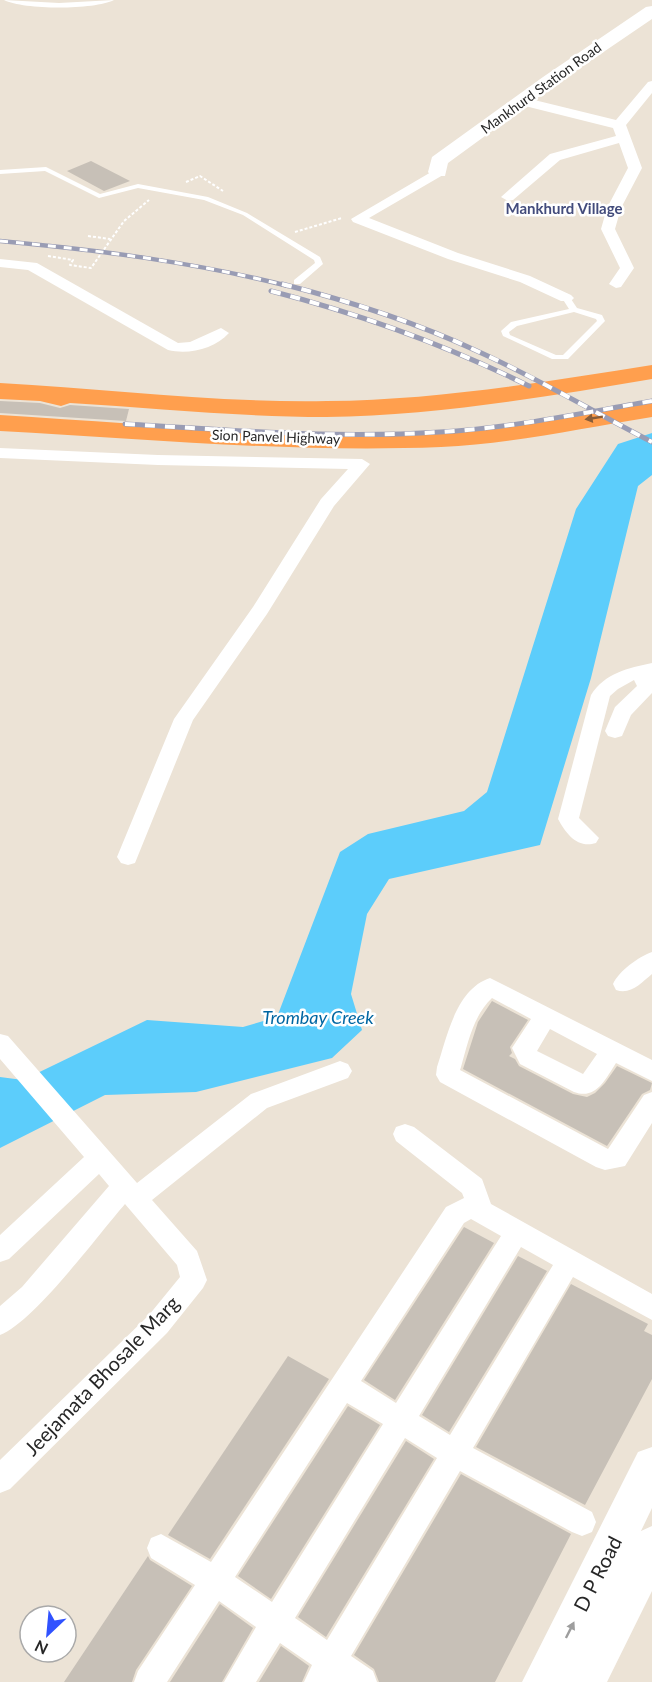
<svg xmlns="http://www.w3.org/2000/svg" width="652" height="1682" font-family="Lato,sans-serif">
	<style>
		.water { fill: #5ccdfb }
		.building { fill: #c7c0b7 }
		.lines { fill: none; stroke-linecap: round; stroke-linejoin: round }
		.path { stroke: #fff; stroke-width: 2; stroke-dasharray: 3 2; stroke-linecap: butt }
		.lane { fill: #fff; fill-rule: evenodd }
		.street { fill: #fff; fill-rule: evenodd }
		.secondary { fill: #fff; fill-rule: evenodd }
		.highway { fill: #ff9f4e; fill-rule: evenodd }
		.rail-far1-casing { stroke: #999cb4; stroke-width: 4.5 }
		.rail-casing { stroke: #999cb4; stroke-width: 5 }
		.rail-far1 { stroke: #fff; stroke-width: 3; stroke-dasharray: 8; stroke-linecap: butt }
		.rail { stroke: #fff; stroke-width: 4; stroke-dasharray: 10; stroke-linecap: butt }
		.oneway { fill: #885d39 }
		.oneway2 { fill: #9e9e9e }
		.labels { text-anchor: middle; stroke-width: 5; stroke-linejoin: round; paint-order: stroke }
		.far-street-label { font-size: 14px; fill: #272727; stroke: #fff }
		.far-neighbourhood-label { font-size: 15px; font-weight: bold; fill: #434c7c; stroke: #fff }
		.water-label { font-size: 18px; font-style: italic; fill: #0066a2; stroke: #fff }
		.near-street-label { font-size: 20px; fill: #272727; stroke: #fff }
	</style>
	<rect width="100%" height="100%" fill="#ece3d6"/>
	<polygon class="water" points="652,433 652,475 638,486 591,678 540,845 389,879 367,914 351,994 362,1030 332,1058 196,1092 105,1095 0,1148 0,1077 23,1080 147,1020 243,1027 277,1017 340,852 368,834 464,811 487,792 576,509 618,444"/>
	<g class="building">
		<polygon points="91,161 130,181 104,191 67,171"/>
		<polygon points="0,401 40,403 60,408 70,405 129,409 126,421 0,413"/>
		<polygon points="492,1001 528,1020 510,1047 512,1053 509,1056 515,1059 519,1066 573,1094 587,1097 595,1093 605,1083 617,1066 652,1083 650,1090 642,1094 607,1146 463,1069 478,1022"/>
		<polygon points="464,1227 494,1243 395,1400 364,1380"/>
		<polygon points="518,1256 547,1271 449,1432 422,1415"/>
		<polygon points="571,1284 648,1324 644,1331 652,1335 652,1379 585,1505 476,1447"/>
		<polygon points="288,1356 329,1379 210,1559 168,1535"/>
		<polygon points="348,1406 380,1425 271,1599 238,1576"/>
		<polygon points="406,1441 434,1459 326,1637 298,1617"/>
		<polygon points="461,1474 571,1534 495,1682 379,1682 374,1669 354,1655"/>
		<polygon points="148,1556 150,1560 192,1586 136,1670 132,1682 64,1682"/>
		<polygon points="220,1604 253,1628 222,1682 170,1682"/>
		<polygon points="281,1646 309,1666 302,1682 259,1682"/>
	</g>
	<g class="lines">
		<g class="path">
			<polyline points="186,182 200,176 223,191"/>
			<polyline points="295,232 342,218"/>
			<polyline points="88,236 110,239"/>
			<polyline points="48,256 73,260 70,265 91,268 124,221 149,200"/>
		</g>
		<g class="lane">
			<path d="M4,0L59,3L114,0C94,10 24,10 4,0Z"/>
			<polygon points="46,167 100,194 138,184 208,197 247,213 320,257 323,264 300,284 294,284 294,280 315,263 314,260 243,215 204,200 138,188 99,198 45,171 0,174 0,170"/>
			<path d="M563,296H569L577,308L602,315L605,321L568,359H552L503,336L501,331L511,322L569,309L562,298ZM574,312L596,319L597,321L563,355H556L510,335L509,332L517,326Z"/>
		</g>
		<g class="street">
			<polygon points="652,81 652,93 626,125 642,168 621,208 615,229 634,268 621,287 616,288 609,284 620,268 601,229 607,208 628,168 619,143 560,160 513,200 508,201 501,197 550,154 616,136 613,128 517,104 516,101 522,97 616,120 648,82"/>
			<polygon points="438,168 443,169 445,172 443,175 369,218 458,253 530,276 571,295 574,298 571,301 561,301 520,282 448,259 353,222 351,219"/>
			<path d="M0,259L37,263L178,343L190,342L221,328L229,333C215,349 188,355 168,350L28,270L0,267Z"/>
			<polygon points="0,448 158,455 362,459 370,464 334,506 267,614 193,720 135,863 128,865 121,863 117,857 174,719 253,607 321,499 348,469 158,465 0,458"/>
			<path d="M652,663V693L631,715L622,736L615,738L608,736L605,731L615,707L637,686L634,680L618,689L610,696L579,818L599,838L596,843C578,849 566,834 558,819L591,695C605,673 628,668 652,663Z"/>
			<path d="M652,952V974C641,983 631,995 616,990L613,984C619,971 638,957 652,952Z"/>
			<path d="M490,978L652,1060V1081L616,1063C605,1080 596,1100 574,1092L520,1064L512,1048L531,1019L492,998C473,1016 468,1043 461,1067L460,1070L608,1149L644,1095L652,1092V1123L625,1166L605,1170L596,1167L440,1082L436,1075L437,1067C447,1037 456,989 490,978ZM550,1029L597,1054L583,1074L537,1051Z"/>
			<path d="M0,1034L8,1036L137,1183L251,1094L340,1061L348,1064L352,1071L348,1078L267,1108L152,1200L197,1251L207,1280L203,1288L167,1333L10,1489L0,1493V1460L149,1315L180,1277L177,1265L125,1204C98,1235 34,1322 0,1335V1306L22,1287L109,1186L99,1174L9,1259L0,1262V1235L84,1157L0,1059Z"/>
			<path d="M405,1124L414,1127L482,1179L491,1204L652,1294V1320L573,1277L473,1448L592,1512L596,1522L592,1532L582,1536L572,1532L460,1471L351,1656L373,1671L377,1682H304L312,1665L280,1643L256,1682H224L256,1627L219,1601L167,1682H134L138,1671L195,1585L151,1558L147,1548L151,1538L161,1534L211,1562L446,1207L464,1198L462,1193L396,1141L393,1134L396,1127ZM471,1219L501,1236L396,1403L361,1381L464,1223ZM521,1247L553,1265L450,1435L419,1416ZM347,1403L383,1424L272,1602L235,1577ZM405,1438L437,1458L327,1640L295,1618Z"/>
		</g>
		<g class="secondary">
			<polygon points="652,6 652,19 555,85 448,163 445,176 431,176 428,172 432,157 543,77 646,7"/>
			<polygon points="652,1447 652,1508 641,1531 652,1526 652,1591 607,1682 522,1682 638,1452"/>
		</g>
		<g class="highway">
			<path d="M652,365V379C544,397 435,416 326,417C240,417 155,408 70,403L61,406L40,401L0,399V383C109,389 218,403 327,401C436,400 544,382 652,365Z"/>
			<path d="M652,401V417C582,428 512,444 441,447C294,453 146,439 0,431V415C146,424 294,438 441,431C512,428 582,413 652,401Z"/>
		</g>
		<defs>
			<path id="rail-far1" d="M0,241C98,250 193,262 288,286"/>
			<g id="rail">
				<path d="M282,284C349,301 415,322 477,351C537,378 594,412 652,442"/>
				<path d="M271,291C360,314 446,345 529,386"/>
				<path d="M125,424C230,430 335,439 440,432C511,428 582,413 652,401"/>
			</g>
		</defs>
		<use href="#rail-far1" class="rail-far1-casing"/>
		<use href="#rail" class="rail-casing"/>
		<use href="#rail-far1" class="rail-far1"/>
		<use href="#rail" class="rail"/>
	</g>
	<defs><path id="oneway-solid" d="M-6-.8H1V-3.2L6.5 0L1 3.2V.8H-6Z" transform="scale(1.5)"/></defs>
	<use class="oneway" href="#oneway-solid" transform="translate(594 418) rotate(171)"/>
	<use class="oneway2" href="#oneway-solid" transform="translate(570 1630) rotate(-63)"/>
	<g class="labels">
		<g class="far-street-label">
			<text transform="translate(541 88) rotate(-36)" y="5">Mankhurd Station Road</text>
			<text transform="translate(276 437) rotate(2)" y="5">Sion Panvel Highway</text>
		</g>
		<g class="far-neighbourhood-label">
			<text x="564" y="214">Mankhurd Village</text>
		</g>
		<g class="water-label">
			<text x="318" y="1024">Trombay Creek</text>
		</g>
		<g class="near-street-label">
			<text transform="translate(102 1376) rotate(-46)" y="7">Jeejamata Bhosale Marg</text>
			<text transform="translate(598 1574) rotate(-63)" y="7">D P Road</text>
		</g>
	</g>
	<g transform="translate(48 1634) rotate(206)"><circle r="28" fill="#ffffff" stroke="#a9a9a9" stroke-width="1.5"/>
	<path d="M0-4.5L10 22L0 15L-10 22Z" fill="#3052ff"/>
	<text y="-9" font-size="16" font-weight="bold" text-anchor="middle" fill="#272727">N</text>
	</g>
</svg>
